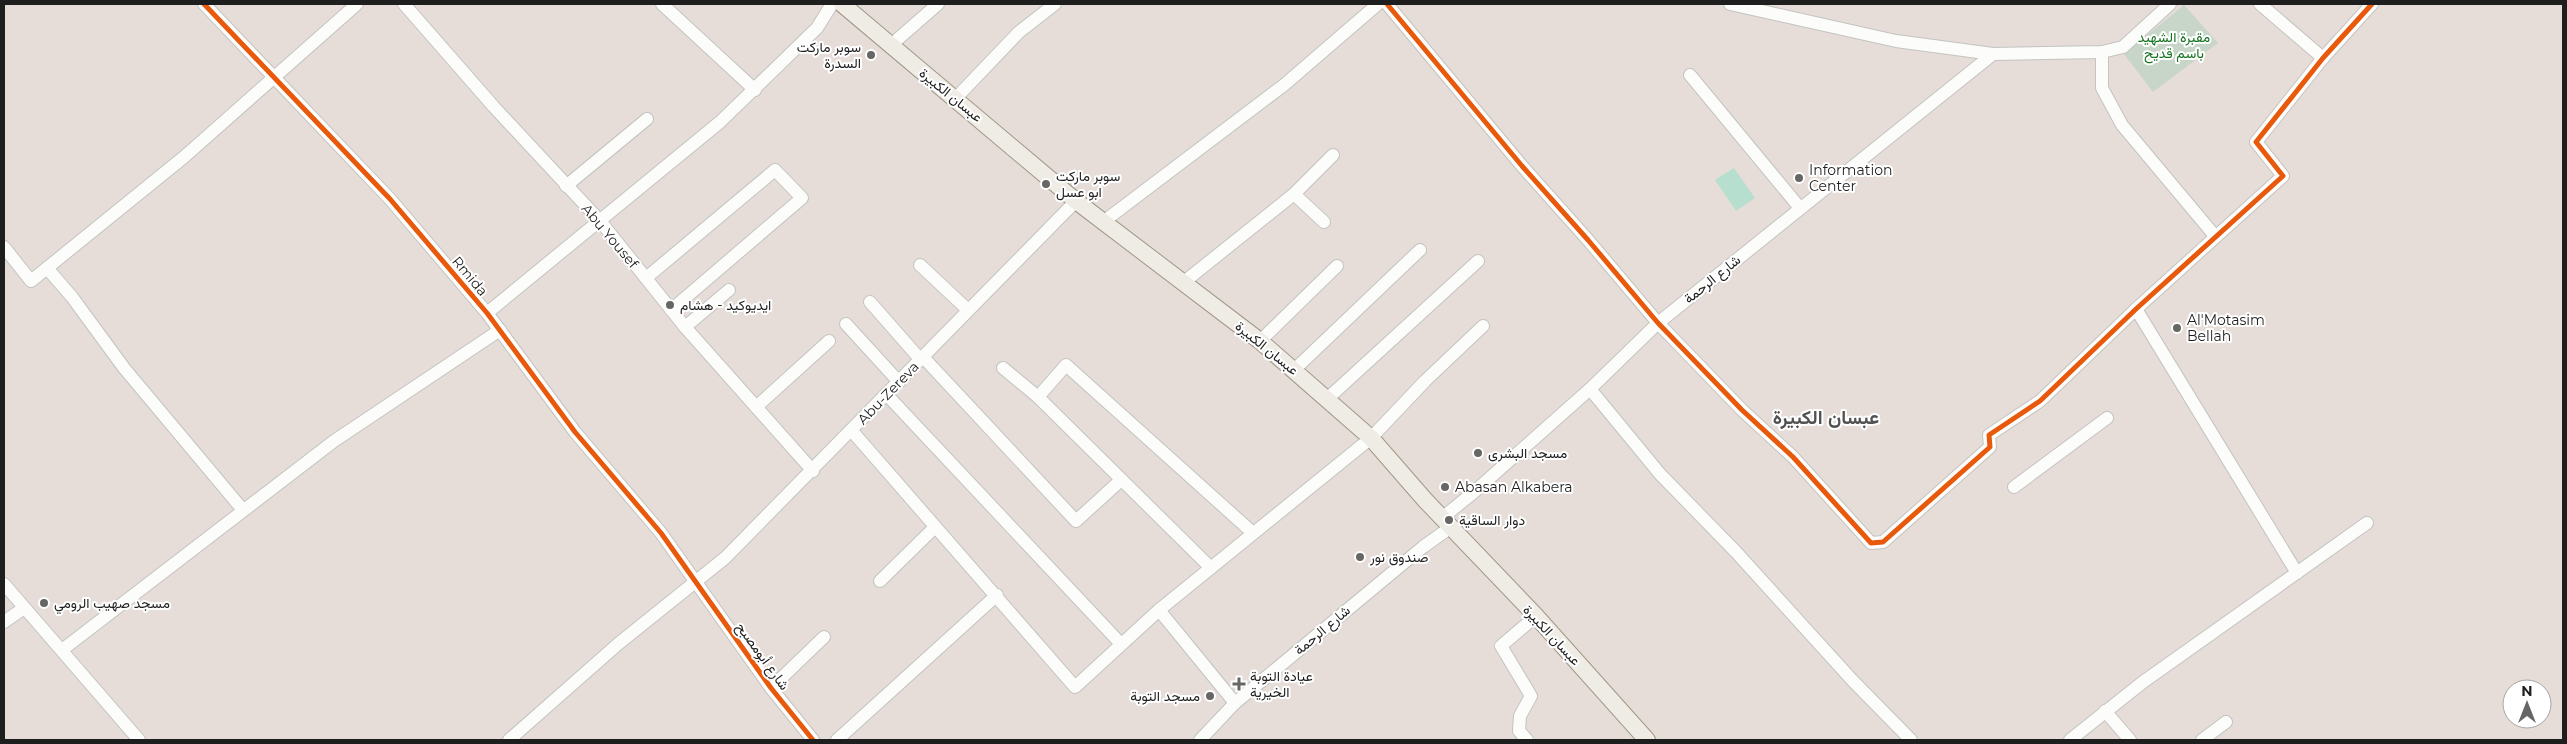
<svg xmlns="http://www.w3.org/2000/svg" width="2567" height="744" font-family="Montserrat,Vazirmatn,sans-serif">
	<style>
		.military { fill: #e6ddd8; fill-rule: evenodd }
		.cemetery { fill: #c7d6c8 }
		.pitch { fill: #b7dfcf }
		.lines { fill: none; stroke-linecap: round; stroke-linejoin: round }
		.minor-casing { stroke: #c3c3c1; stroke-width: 14 }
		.major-casing { stroke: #a09886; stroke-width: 18 }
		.minor { stroke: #fcfcfb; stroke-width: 12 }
		.major { stroke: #efece5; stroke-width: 16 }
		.cycleway-casing { stroke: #fff; stroke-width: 8 }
		.cycleway { stroke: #e8590c; stroke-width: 5 }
		.poi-dot { fill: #666664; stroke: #fff; stroke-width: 2 }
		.labels { text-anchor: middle; stroke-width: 4; stroke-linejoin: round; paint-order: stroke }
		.park-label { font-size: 14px; fill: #167221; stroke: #fff }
		.poi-label { font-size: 14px; fill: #1e1e1e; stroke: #fff; text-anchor: start }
		.street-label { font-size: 14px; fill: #1e1e1e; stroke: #fff }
		.district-label { font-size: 19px; font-weight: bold; fill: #515151; stroke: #fff }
	</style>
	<rect width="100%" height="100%" fill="#ecebe7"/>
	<path class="military" d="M4,4H2563V740H4ZM2512,689H2542V719H2512Z"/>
	<polygon class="cemetery" points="2184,5 2218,43 2153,92 2124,54"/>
	<polygon class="pitch" points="1734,168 1755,198 1736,211 1715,180"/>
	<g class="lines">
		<defs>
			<g id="minor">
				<polyline points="204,4 390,199 487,313 575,432 661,533 771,688 813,740"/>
				<polyline points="404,4 494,107 601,222 685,327 813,471"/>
				<polyline points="662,4 755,90"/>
				<polyline points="1387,4 1522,166 1588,240 1658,323 1742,410 1793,457 1871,543 1883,542 1990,447 1989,435 2040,401 2136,309 2283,176 2256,142 2323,58 2372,4"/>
				<polyline points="1730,4 1896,41 1993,54 2102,52 2123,47 2170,4"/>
				<polyline points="2260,4 2323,58"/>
				<polyline points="891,45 938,4"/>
				<polyline points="2102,52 2102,88 2122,125 2215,236"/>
				<polyline points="1690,75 1800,208"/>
				<polyline points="955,99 1019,32 1055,4"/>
				<polyline points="566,186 647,119"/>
				<polyline points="1294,194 1324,222"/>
				<polyline points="1103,222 1284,85 1378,4"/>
				<polyline points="4,247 31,281 47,268"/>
				<polyline points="920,265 968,310"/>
				<polyline points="646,278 775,170 802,198 671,310"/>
				<polyline points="1184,282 1294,194 1333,155"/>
				<polyline points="870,302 920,359"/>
				<polyline points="2136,309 2297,573"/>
				<polyline points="487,313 720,122 817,28 832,4"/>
				<polyline points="846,324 899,382"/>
				<polyline points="685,327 729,290"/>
				<polyline points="1260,341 1337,266"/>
				<polyline points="923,357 1076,521 1121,480"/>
				<polyline points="1003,368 1038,397 1211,568"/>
				<polyline points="1294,370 1420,250"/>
				<polyline points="1590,389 1660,474 1736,552 1853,681 1911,740"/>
				<polyline points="887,395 1121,644"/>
				<polyline points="1038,397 1066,365 1253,533"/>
				<polyline points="1327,399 1478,261"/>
				<polyline points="756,407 829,341"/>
				<polyline points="852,431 1075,687 1159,610 1371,438 1425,381 1483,326"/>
				<polyline points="2014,487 2107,418"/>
				<polyline points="243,510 124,368 72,297 47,268 184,157 357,4"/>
				<polyline points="1442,518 1474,492 1590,389 1658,323 1993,54"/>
				<polyline points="880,581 935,527"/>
				<polyline points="4,584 139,740"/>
				<polyline points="1159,610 1235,703"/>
				<polyline points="4,622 24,608"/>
				<polyline points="62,650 334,441 500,330"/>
				<polyline points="771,688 824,637"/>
				<polyline points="2105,711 2130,740"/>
				<polyline points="509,740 618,644 725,558 1076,201"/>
				<polyline points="837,740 997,595"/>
				<polyline points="1200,740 1235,703 1423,547 1451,527"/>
				<polyline points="1527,740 1519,731 1520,716 1531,696 1501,646 1536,616"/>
				<polyline points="2070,740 2143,682 2367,523"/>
				<polyline points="2202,740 2226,722"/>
			</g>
			<polyline id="major" points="842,4 1076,201 1260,341 1371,438 1425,500 1536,616 1647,740"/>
		</defs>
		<use href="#minor" class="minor-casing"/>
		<use href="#major" class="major-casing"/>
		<use href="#minor" class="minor"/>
		<use href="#major" class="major"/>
		<defs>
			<g id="cycleway">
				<polyline points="204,4 390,199 487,313 575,432 661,533 771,688 813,740"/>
				<polyline points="1387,4 1522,166 1588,240 1658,323 1742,410 1793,457 1871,543 1883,542 1990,447 1989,435 2040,401 2136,309 2283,176 2256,142 2323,58 2372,4"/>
			</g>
		</defs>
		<use href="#cycleway" class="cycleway-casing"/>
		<use href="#cycleway" class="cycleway"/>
	</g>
	<g class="poi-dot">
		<circle cx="871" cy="55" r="5"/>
		<circle cx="1799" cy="178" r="5"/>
		<circle cx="1046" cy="184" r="5"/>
		<circle cx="670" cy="305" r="5"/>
		<circle cx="2177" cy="328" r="5"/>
		<circle cx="1478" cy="453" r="5"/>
		<circle cx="1445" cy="487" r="5"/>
		<circle cx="1449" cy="520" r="5"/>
		<circle cx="1360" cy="557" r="5"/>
		<circle cx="44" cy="603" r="5"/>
		<path d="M1236.5 676.5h5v5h5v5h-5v5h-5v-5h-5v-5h5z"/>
		<circle cx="1210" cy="696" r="5"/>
	</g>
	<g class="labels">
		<g class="park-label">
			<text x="2174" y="42">مقبرة الشهيد<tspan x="2174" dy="16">باسم قديح</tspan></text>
		</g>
		<g class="poi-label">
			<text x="861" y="52" text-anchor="end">سوبر ماركت<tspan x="861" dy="16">السدرة</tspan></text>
			<text x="1809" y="175">Information<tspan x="1809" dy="16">Center</tspan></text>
			<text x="1056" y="181">سوبر ماركت<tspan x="1056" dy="16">ابو عسل</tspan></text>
			<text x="680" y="310">ايديوكيد - هشام</text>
			<text x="2187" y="325">Al'Motasim<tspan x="2187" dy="16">Bellah</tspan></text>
			<text x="1488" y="458">مسجد البشرى</text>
			<text x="1455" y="492">Abasan Alkabera</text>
			<text x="1459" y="525">دوار الساقية</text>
			<text x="1370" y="562">صندوق نور</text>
			<text x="54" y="608">مسجد صهيب الرومي</text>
			<text x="1250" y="681">عيادة التوبة<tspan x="1250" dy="16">الخيرية</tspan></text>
			<text x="1200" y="701" text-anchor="end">مسجد التوبة</text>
		</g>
		<g class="street-label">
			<text transform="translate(951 95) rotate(39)" y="5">عبسان الكبيرة</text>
			<text transform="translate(610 236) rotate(50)" y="5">Abu Yousef</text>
			<text transform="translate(470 276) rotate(50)" y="5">Rmida</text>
			<text transform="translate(1712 279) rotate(-39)" y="5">شارع الرحمة</text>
			<text transform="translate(1267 348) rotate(39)" y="5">عبسان الكبيرة</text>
			<text transform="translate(888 393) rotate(-46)" y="5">Abu-Zereva</text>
			<text transform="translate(1322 630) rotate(-40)" y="5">شارع الرحمة</text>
			<text transform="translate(1552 635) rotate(47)" y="5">عبسان الكبيرة</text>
			<text transform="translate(763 656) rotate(54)" y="5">شارع أبومصبح</text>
		</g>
		<g class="district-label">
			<text x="1826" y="424">عبسان الكبيرة</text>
		</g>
	</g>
	<rect width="2567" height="744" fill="none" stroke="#1e1e1e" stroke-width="10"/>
	<g transform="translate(2527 704)"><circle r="24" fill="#ffffff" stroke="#a5a5a5"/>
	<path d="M0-4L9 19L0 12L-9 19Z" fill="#666664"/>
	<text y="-8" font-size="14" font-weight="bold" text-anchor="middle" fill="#1e1e1e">N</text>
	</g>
</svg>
